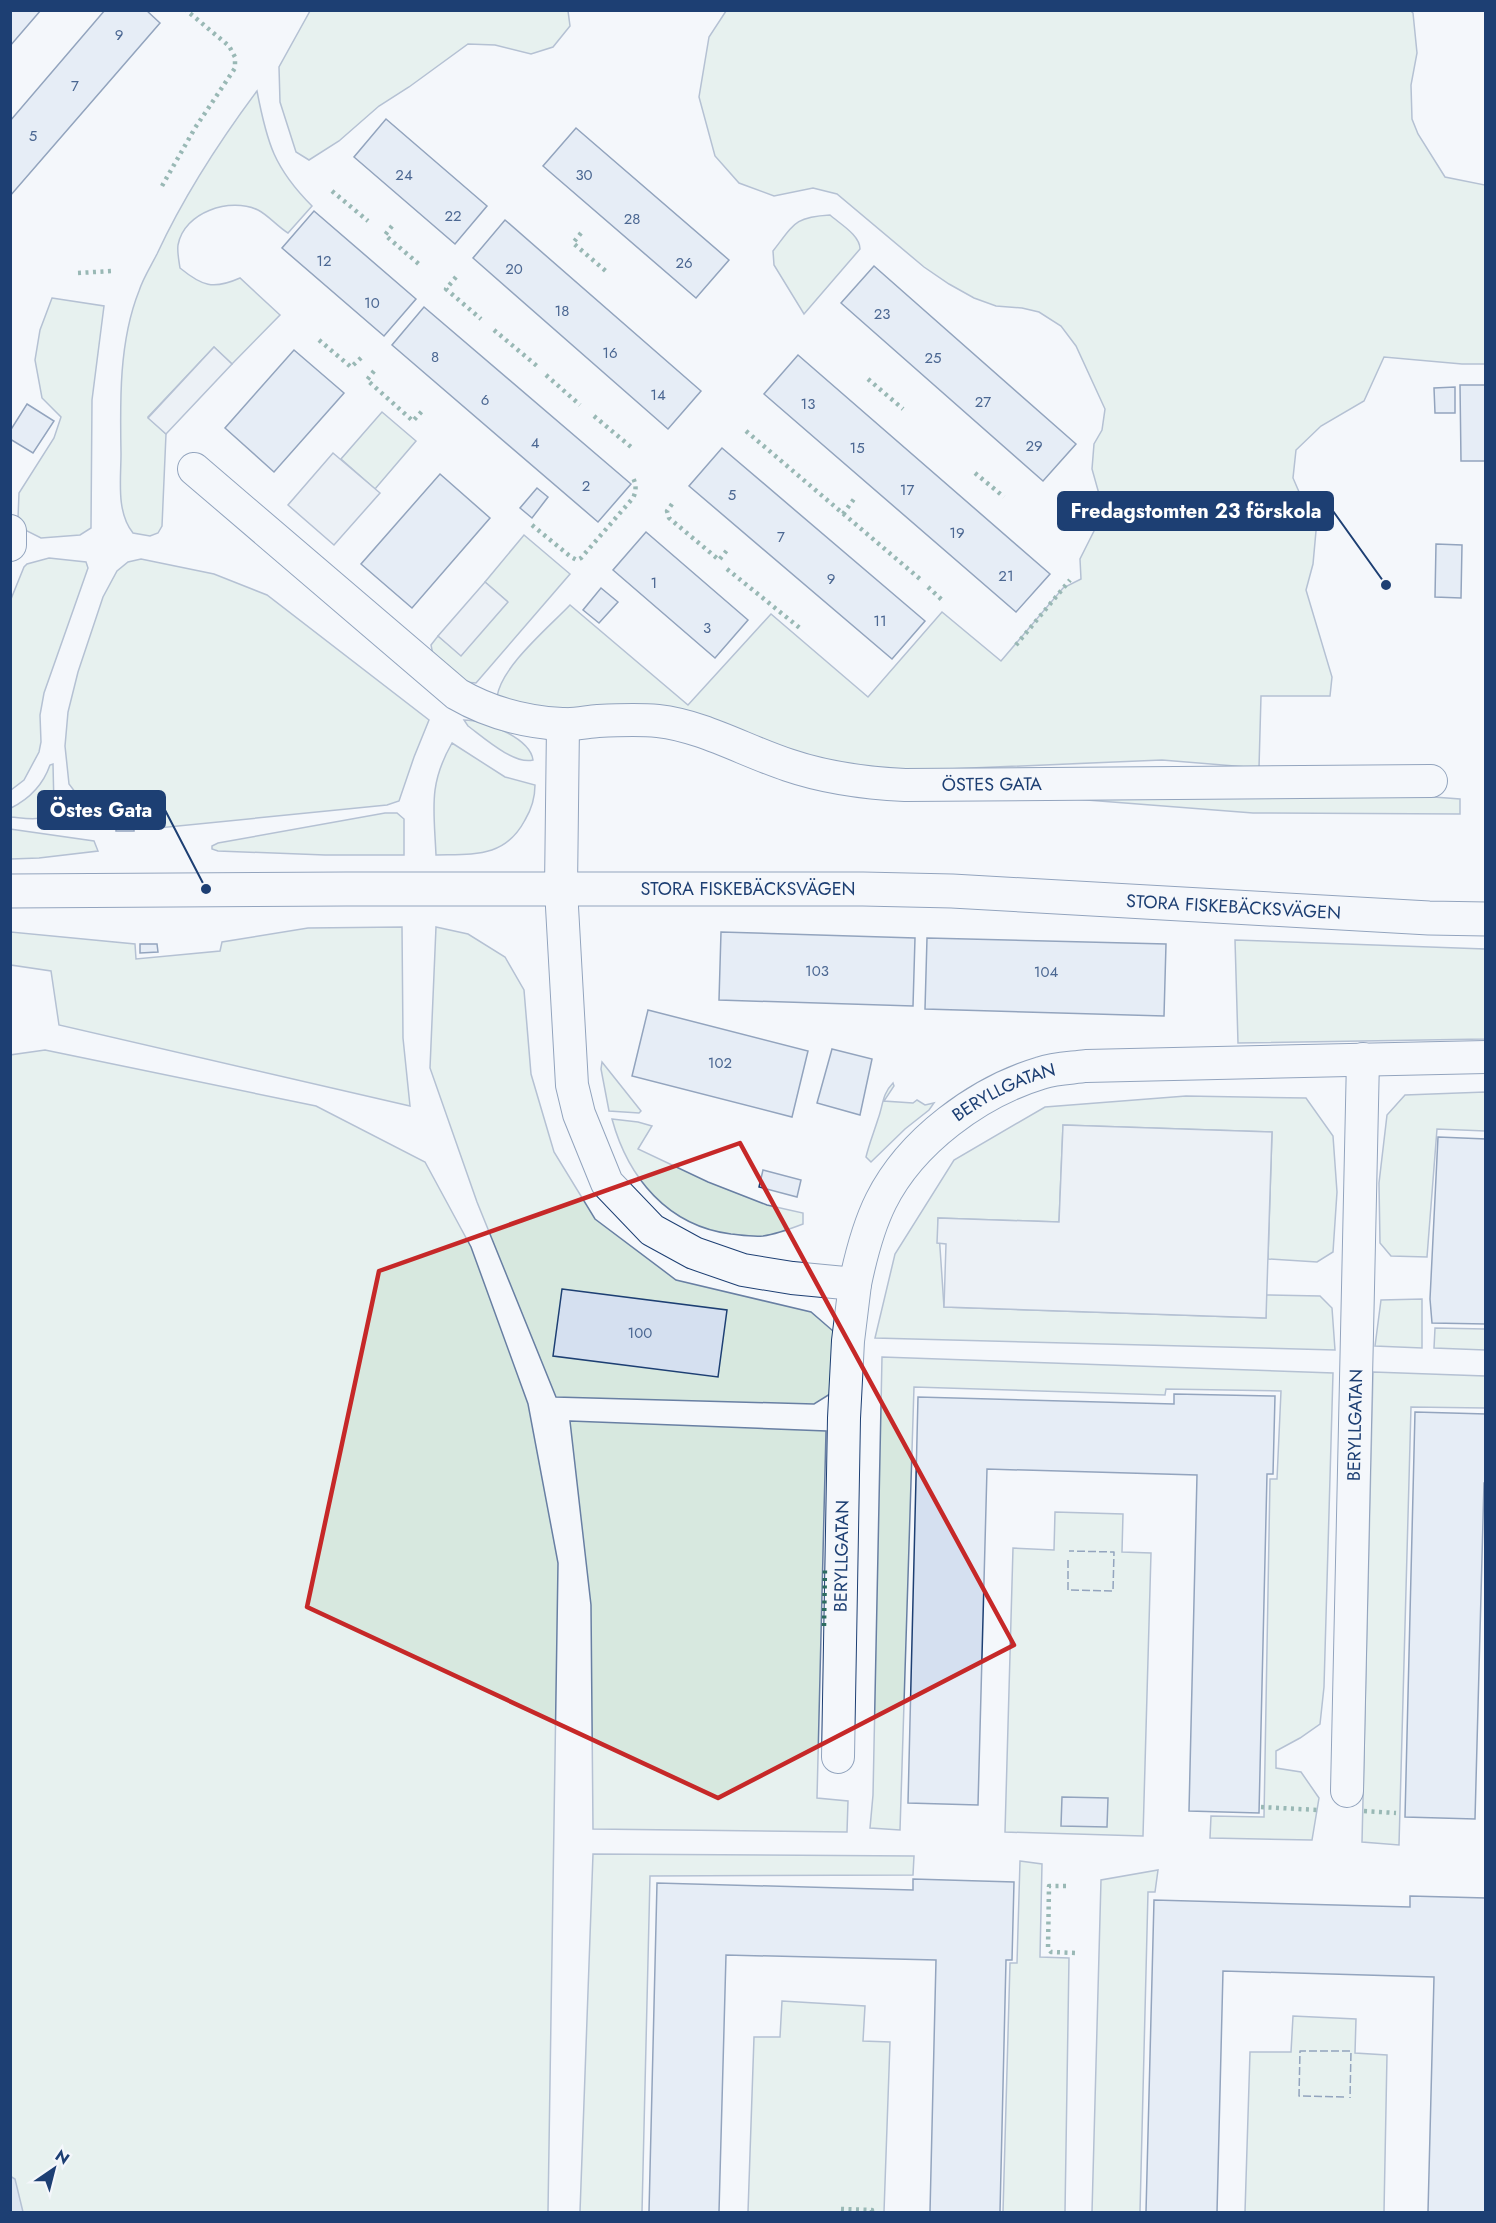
<svg xmlns="http://www.w3.org/2000/svg" width="1496" height="2223" font-family="Jost,sans-serif">
	<style>
		.green { fill: #d7e8df; stroke: #687fa3; stroke-width: 1.5 }
		.parking { fill: #e3e8f0; stroke: #687fa3; stroke-width: 1.5 }
		.water { fill: #bed0e5; stroke: #687fa3; stroke-width: 1.5 }
		.building { fill: #d5e0f0; stroke: #1d3f73; stroke-width: 1.5 }
		.lines { fill: none; stroke-linecap: round; stroke-linejoin: round }
		.minor-casing { stroke: #1d3f73; stroke-width: 34 }
		.tertiary-casing { stroke: #1d3f73; stroke-width: 35 }
		.minor { stroke: #f4f7fb; stroke-width: 32 }
		.tertiary { stroke: #f4f7fb; stroke-width: 33 }
		.hedge { stroke: #2c6c60; stroke-width: 4.5; stroke-dasharray: 3 4.5; stroke-linecap: butt }
		.fence { stroke: #1d3f73; stroke-width: 1.5; stroke-dasharray: 8 3; stroke-linecap: butt }
		.marked { fill: none; stroke: #c62828; stroke-width: 4.5; stroke-linejoin: round }
		.labels { text-anchor: middle; stroke-width: 4.5; stroke-linejoin: round; paint-order: stroke }
		.number-label { font-size: 15px; fill: #4b6792 }
		.street-label { font-size: 18px; fill: #1d3f73; stroke: #f4f7fb }
		.leader { fill: none; stroke: #1d3f73; stroke-width: 2 }
		.callout-dot { fill: #1d3f73; stroke: #f4f7fb; stroke-width: 2 }
		.callout { fill: #1d3f73; stroke: #1d3f73; stroke-width: 2 }
		.callout-label { font-size: 20px; text-anchor: middle; font-weight: bold; fill: #fff }
	</style>
	<rect width="100%" height="100%" fill="#f4f7fb"/>
	<g class="green">
		<polygon points="310,11 568,11 570,26 553,47 531,54 495,45 468,44 409,87 379,106 339,141 309,160 296,152 280,102 279,67"/>
		<path d="M726,11H1411L1413,13L1417,53L1411,85L1412,119L1418,134L1445,177L1485,185V364H1462L1384,357L1364,401L1321,426L1296,450L1293,478L1316,531L1313,564L1306,590L1332,677L1330,696H1261L1259,768L1162,760L876,772L549,713L497,697C501,667 548,628 570,605L688,705L771,614L868,697L942,612L1001,661L1063,588L1081,579L1080,559L1095,529L1101,501L1092,469L1094,444L1102,430L1105,409L1076,346L1061,326L1039,312L1022,308L996,306L974,298L949,284L924,267L837,194L813,188L774,196L739,183L715,156L699,97L709,37Z"/>
		<path d="M257,91C267,143 274,168 312,206L288,233C278,227 268,215 258,210C230,197 184,212 178,245C177,252 179,261 180,268C202,286 213,290 240,278L280,315L232,364L214,347L148,417L166,434L162,526L158,533L150,536L133,533C116,512 121,479 121,454C120,401 119,341 139,291C143,278 151,266 157,254C184,196 219,142 257,91Z"/>
		<path d="M830,215C840,224 860,235 860,249L804,314L774,265L773,251C794,224 794,217 830,215Z"/>
		<polygon points="52,298 104,306 92,400 91,528 80,535 41,538 27,531 18,518 19,493 54,438 61,417 42,398 35,360 40,330"/>
		<polygon points="382,412 416,441 375,489 341,459"/>
		<polygon points="524,535 570,574 476,683 464,682 433,655 431,645 438,636 461,655 507,601 485,582"/>
		<polygon points="49,558 86,562 88,568 44,693 40,715 41,742 39,752 24,780 11,790 11,599 24,567 27,564"/>
		<polygon points="141,559 214,574 267,595 429,720 414,757 399,801 387,805 158,828 133,815 88,809 69,784 65,746 68,712 78,672 103,597 117,571 128,562"/>
		<path d="M464,720C485,720 530,738 533,760C514,765 483,737 468,726Z"/>
		<path d="M452,743L505,777L535,785C535,797 531,810 525,820C505,858 474,854 436,855C434,809 428,785 452,743Z"/>
		<path d="M53,764L54,807C47,824 25,818 11,817V808C29,799 43,785 50,765Z"/>
		<polygon points="1407,795 1460,799 1460,814 1253,813 1061,798"/>
		<polygon points="385,813 397,813 404,819 404,855 325,855 218,851 212,849 212,846 218,843"/>
		<polygon points="10,829 94,841 98,851 39,858 11,859"/>
		<polygon points="402,927 403,1038 410,1106 59,1025 51,971 11,965 11,932 135,944 136,959 220,951 222,942 308,928"/>
		<polygon points="436,927 468,934 505,957 524,990 531,1074 554,1152 595,1219 676,1280 811,1312 833,1331 830,1394 814,1404 556,1397 477,1202 430,1068"/>
		<polygon points="1235,940 1485,949 1485,1039 1238,1043"/>
		<polygon points="45,1050 316,1106 425,1162 471,1247 528,1404 558,1563 548,2212 11,2212 10,1055"/>
		<polygon points="602,1062 641,1111 639,1113 609,1111 601,1069"/>
		<path d="M893,1083L894,1086L884,1101L913,1103L917,1100L925,1105L934,1103L929,1110L905,1129L871,1162L866,1157C869,1144 874,1132 878,1119C883,1106 882,1094 893,1083Z"/>
		<polygon points="1485,1092 1485,1131 1437,1129 1427,1257 1391,1256 1380,1243 1379,1183 1387,1115 1405,1095"/>
		<polygon points="1186,1096 1306,1098 1333,1136 1337,1192 1333,1252 1317,1262 1268,1259 1272,1132 1063,1125 1059,1222 938,1218 944,1307 1266,1318 1266,1295 1320,1296 1332,1308 1335,1350 875,1338 895,1254 954,1160 1045,1107"/>
		<path d="M612,1119L638,1122L652,1126L638,1149L708,1182L767,1205L803,1213V1224C790,1229 777,1234 763,1236C752,1237 741,1235 731,1234C668,1226 628,1178 612,1119Z"/>
		<polygon points="1422,1299 1422,1348 1375,1346 1381,1300"/>
		<polygon points="1435,1328 1485,1329 1485,1350 1434,1348"/>
		<polygon points="882,1357 1333,1373 1324,1687 1320,1724 1300,1738 1276,1751 1276,1768 1301,1772 1319,1798 1312,1840 1210,1838 1211,1816 1264,1817 1270,1479 1277,1479 1281,1391 1166,1389 1165,1395 914,1387 900,1830 870,1828 873,1795"/>
		<polygon points="1373,1372 1485,1376 1485,1408 1411,1407 1399,1845 1362,1842"/>
		<polygon points="570,1421 826,1431 817,1798 848,1801 847,1832 593,1829 591,1605"/>
		<polygon points="1055,1512 1123,1514 1122,1552 1151,1553 1143,1836 1005,1832 1013,1548 1054,1550"/>
		<polygon points="593,1854 914,1856 913,1875 650,1876 642,2212 580,2212"/>
		<polygon points="1020,1861 1042,1864 1040,1957 1069,1958 1065,2212 1003,2212 1010,1963 1017,1963"/>
		<polygon points="1158,1870 1155,1892 1148,1892 1140,2212 1092,2212 1101,1880"/>
		<polygon points="782,2001 865,2006 863,2041 890,2042 884,2212 748,2212 754,2037 780,2037"/>
		<polygon points="1293,2016 1356,2019 1355,2053 1387,2055 1384,2212 1245,2212 1250,2052 1291,2052"/>
	</g>
	<g class="parking">
		<polygon points="214,347 232,364 166,434 148,418"/>
		<polygon points="333,453 380,493 334,545 288,505"/>
		<polygon points="485,582 508,602 461,656 438,636"/>
		<polygon points="1063,1125 1272,1132 1266,1318 944,1307 946,1244 937,1243 938,1218 1059,1222"/>
	</g>
	<polygon class="water" points="10,2176 15,2179 23,2212 11,2212"/>
	<g class="building">
		<polygon points="10,10 41,10 10,46"/>
		<polygon points="105,10 146,10 160,23 10,196 10,121"/>
		<polygon points="386,119 487,206 455,244 354,157"/>
		<polygon points="576,128 729,260 696,298 543,166"/>
		<polygon points="314,211 416,299 384,336 282,248"/>
		<polygon points="505,220 701,391 668,429 473,258"/>
		<polygon points="874,266 1076,444 1043,481 841,303"/>
		<polygon points="424,307 631,484 598,522 392,345"/>
		<polygon points="294,350 344,393 274,472 225,428"/>
		<polygon points="798,355 1050,574 1016,612 764,394"/>
		<polygon points="1460,385 1486,385 1486,461 1461,461"/>
		<polygon points="1455,387 1455,413 1435,413 1434,388"/>
		<polygon points="27,404 54,421 33,453 10,439 10,431"/>
		<polygon points="722,448 925,621 892,659 689,486"/>
		<polygon points="440,474 490,518 412,608 361,564"/>
		<polygon points="537,488 548,497 532,518 520,508"/>
		<polygon points="646,532 748,620 715,658 613,570"/>
		<polygon points="1436,544 1462,545 1461,598 1435,597"/>
		<polygon points="601,588 618,602 599,623 583,610"/>
		<rect x="116" y="821" width="18" height="10"/>
		<polygon points="721,932 915,938 913,1006 719,1000"/>
		<polygon points="927,938 1166,944 1164,1016 925,1009"/>
		<polygon points="140,944 157,944 158,952 140,953"/>
		<polygon points="648,1010 808,1051 792,1117 632,1076"/>
		<polygon points="832,1049 872,1059 860,1115 817,1103"/>
		<polygon points="1438,1137 1486,1139 1486,1324 1432,1323 1430,1299"/>
		<polygon points="763,1170 801,1180 797,1197 759,1187"/>
		<polygon points="562,1289 727,1310 718,1377 553,1356"/>
		<polygon points="1174,1394 1275,1396 1273,1474 1267,1474 1259,1813 1189,1811 1197,1475 987,1469 978,1805 908,1803 918,1397 1174,1404"/>
		<polygon points="1415,1412 1486,1414 1486,1483 1484,1483 1475,1819 1405,1817"/>
		<polygon points="1062,1797 1108,1798 1107,1827 1061,1826"/>
		<polygon points="913,1879 1014,1882 1012,1960 1006,1960 1000,2212 930,2212 936,1960 726,1955 719,2212 649,2212 657,1883 913,1890"/>
		<polygon points="1410,1896 1486,1898 1486,2212 1428,2212 1434,1977 1223,1971 1217,2212 1146,2212 1154,1900 1410,1907"/>
	</g>
	<g class="lines">
		<defs>
			<g id="minor">
				<path id="s1" d="M194,469L457,694C488,712 525,722 562,724C574,725 586,722 598,721C618,720 638,719 658,721C703,726 745,751 788,765C826,778 864,783 905,785L1431,781"/>
				<polyline points="10,531 10,545"/>
				<path id="s2" d="M563,724L561,889L572,1085L579,1114L607,1183L652,1230L694,1253L743,1270L792,1278L855,1284C861,1255 868,1227 881,1201C911,1141 978,1092 1041,1073C1055,1068 1072,1068 1086,1066L1486,1057"/>
				<path id="s3" d="M838,1757L844,1418L848,1341L855,1284"/>
				<path id="s4" d="M1347,1791L1363,1059"/>
			</g>
			<g id="tertiary">
				<path id="s5" d="M10,891L346,889H863L952,891L1429,918L1486,919"/>
			</g>
		</defs>
		<use href="#minor" class="minor-casing"/>
		<use href="#tertiary" class="tertiary-casing"/>
		<use href="#minor" class="minor"/>
		<use href="#tertiary" class="tertiary"/>
		<g class="hedge">
			<polyline points="162,186 195,128 235,68 235,57 229,46 186,10"/>
			<polyline points="332,191 368,221"/>
			<polyline points="392,226 385,235 420,265"/>
			<polyline points="581,233 573,243 608,273"/>
			<polyline points="78,273 112,271"/>
			<polyline points="456,277 446,289 481,319"/>
			<polyline points="494,330 537,366"/>
			<polyline points="319,340 351,367 363,356"/>
			<polyline points="374,371 367,380 413,421 424,409"/>
			<polyline points="546,375 580,405"/>
			<polyline points="868,379 903,409"/>
			<polyline points="594,416 631,447"/>
			<polyline points="746,431 920,579"/>
			<polyline points="975,473 1004,497"/>
			<polyline points="672,504 667,511 669,518 719,560 728,549"/>
			<polyline points="843,514 854,499"/>
			<path d="M532,525L571,557L577,560L581,558L633,498C637,490 636,483 632,476"/>
			<polyline points="727,569 801,629"/>
			<polyline points="928,587 942,600"/>
			<polyline points="1016,645 1070,580"/>
			<polyline points="824,1626 825,1566"/>
			<polyline points="1261,1807 1318,1810"/>
			<polyline points="1364,1811 1396,1813"/>
			<polyline points="1066,1886 1049,1886 1048,1948 1051,1952 1076,1953"/>
			<polyline points="841,2209 872,2210 872,2212"/>
		</g>
		<g class="fence">
			<polyline points="1068,1560 1068,1590 1113,1591 1114,1552 1069,1551"/>
			<polyline points="1344,2097 1299,2096 1300,2051 1351,2051 1350,2098"/>
		</g>
	</g>
	<path d="M0 0H1496V2223H0ZM740,1143L1014,1645L718,1798L307,1607L379,1271Z" fill="#f4f7fb" fill-opacity=".55" fill-rule="evenodd"/>
	<path class="marked" d="M740,1143L1014,1645L718,1798L307,1607L379,1271Z"/>
	<g class="labels">
		<g class="number-label">
			<text x="119" y="40">9</text>
			<text x="75" y="91">7</text>
			<text x="33" y="141">5</text>
			<text x="404" y="180">24</text>
			<text x="584" y="180">30</text>
			<text x="453" y="221">22</text>
			<text x="632" y="224">28</text>
			<text x="324" y="266">12</text>
			<text x="684" y="268">26</text>
			<text x="514" y="274">20</text>
			<text x="372" y="308">10</text>
			<text x="562" y="316">18</text>
			<text x="882" y="319">23</text>
			<text x="610" y="358">16</text>
			<text x="435" y="362">8</text>
			<text x="933" y="363">25</text>
			<text x="658" y="400">14</text>
			<text x="485" y="405">6</text>
			<text x="983" y="407">27</text>
			<text x="808" y="409">13</text>
			<text x="535" y="448">4</text>
			<text x="1034" y="451">29</text>
			<text x="857" y="453">15</text>
			<text x="586" y="491">2</text>
			<text x="907" y="495">17</text>
			<text x="732" y="500">5</text>
			<text x="957" y="538">19</text>
			<text x="781" y="542">7</text>
			<text x="1006" y="581">21</text>
			<text x="831" y="584">9</text>
			<text x="654" y="588">1</text>
			<text x="880" y="626">11</text>
			<text x="707" y="633">3</text>
			<text x="817" y="976">103</text>
			<text x="1046" y="977">104</text>
			<text x="720" y="1068">102</text>
			<text x="640" y="1338">100</text>
		</g>
		<g class="street-label">
			<text dy="6" stroke="none"><textPath href="#s1" startOffset="896">ÖSTES GATA</textPath></text>
			<text dy="6" stroke="none"><textPath href="#s5" startOffset="738">STORA FISKEBÄCKSVÄGEN</textPath></text>
			<text dy="6" stroke="none"><textPath href="#s5" startOffset="1224">STORA FISKEBÄCKSVÄGEN</textPath></text>
			<text dy="6" stroke="none"><textPath href="#s2" startOffset="999">BERYLLGATAN</textPath></text>
			<text dy="6" stroke="none"><textPath href="#s4" startOffset="366">BERYLLGATAN</textPath></text>
			<text dy="6" stroke="none"><textPath href="#s3" startOffset="201">BERYLLGATAN</textPath></text>
		</g>
	</g>
	<path class="leader" d="M1386 585L1333 511M206 889L165 810"/>
	<g class="callout-dot">
		<circle cx="1386" cy="585" r="6"/>
		<circle cx="206" cy="889" r="6"/>
	</g>
	<g class="callout">
		<rect x="1058" y="492" width="275" height="38" rx="6"/>
		<rect x="38" y="791" width="127" height="38" rx="6"/>
	</g>
	<g class="callout-label">
		<text x="1196" y="518">Fredagstomten 23 förskola</text>
		<text x="101" y="817">Östes Gata</text>
	</g>
	<rect width="1496" height="2223" fill="none" stroke="#1d3f73" stroke-width="24"/>
	<g transform="translate(54 2169) rotate(35)" stroke="#f4f7fb" stroke-width="4.5" paint-order="stroke">
	<path d="M0-4.5L10 22L0 15L-10 22Z" fill="#1d3f73"/>
	<text y="-9" font-size="16" font-weight="bold" text-anchor="middle" fill="#1d3f73">N</text>
	</g>
</svg>
